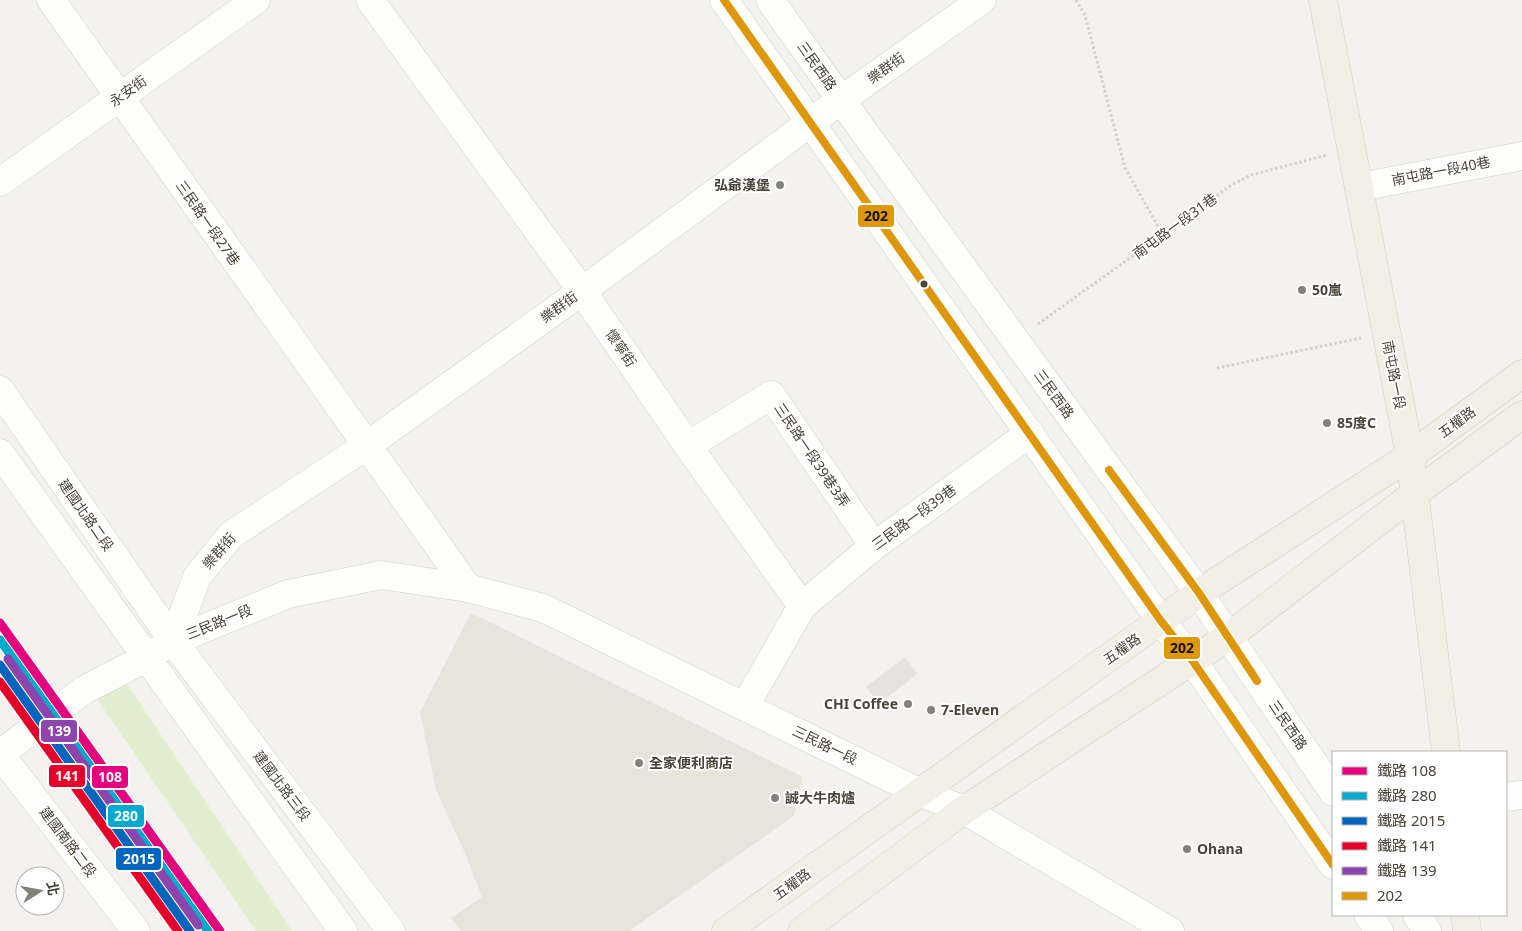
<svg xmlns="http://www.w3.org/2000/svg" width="1522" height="931" font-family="'Noto Sans','Noto Sans TC',sans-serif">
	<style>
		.residential { fill: #e7e4dc }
		.green { fill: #e1eecf }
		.parking { fill: #e6e3df }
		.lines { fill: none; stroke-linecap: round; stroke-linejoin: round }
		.minor-casing { stroke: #d2d0cb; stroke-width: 29 }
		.major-casing { stroke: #d6cebb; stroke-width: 29 }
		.path { stroke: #d3d2cc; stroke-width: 3; stroke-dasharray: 2.5 2.5; stroke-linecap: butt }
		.minor { stroke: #fdfdfc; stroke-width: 28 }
		.major { stroke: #f2efe6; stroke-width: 28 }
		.bus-1-casing { stroke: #fff; stroke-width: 11 }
		.bus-1 { stroke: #dd9709; stroke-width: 8 }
		.rail-1-casing { stroke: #fff; stroke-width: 12 }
		.rail-2-casing { stroke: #fff; stroke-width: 12 }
		.rail-3-casing { stroke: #fff; stroke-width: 12 }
		.rail-4-casing { stroke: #fff; stroke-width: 12 }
		.rail-5-casing { stroke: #fff; stroke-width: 12 }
		.rail-1 { stroke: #e5007d; stroke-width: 9 }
		.rail-2 { stroke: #00a9ce; stroke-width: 9 }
		.rail-3 { stroke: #0065bd; stroke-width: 9 }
		.rail-4 { stroke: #e4002b; stroke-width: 9 }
		.rail-5 { stroke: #8e44ad; stroke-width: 9 }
		.poi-dot { fill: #868178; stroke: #fff; stroke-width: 2 }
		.bus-dot { fill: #4b4439; stroke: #fff; stroke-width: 2 }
		.labels { text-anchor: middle; stroke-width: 4; stroke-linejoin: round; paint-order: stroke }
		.street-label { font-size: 14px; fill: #4b4439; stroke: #fff }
		.poi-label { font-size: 14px; font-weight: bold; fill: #4b4439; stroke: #fff; text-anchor: start }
		.line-badge { stroke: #fff; stroke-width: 2 }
		.badge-label { font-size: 14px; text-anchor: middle; font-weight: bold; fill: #fff }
		.pale-badge-label { font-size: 14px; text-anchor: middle; font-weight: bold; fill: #111 }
	</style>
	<rect width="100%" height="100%" fill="#f4f2ee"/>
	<polygon class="residential" points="471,613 803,777 794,816 629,931 461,931 451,918 482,897 464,851 436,790 420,712"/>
	<polygon class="green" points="125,681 292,931 256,931 95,696"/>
	<polygon class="parking" points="905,657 917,674 879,704 866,687"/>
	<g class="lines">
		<defs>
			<g id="minor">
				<polyline points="51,0 468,588"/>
				<polyline points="370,0 582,291 688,446 802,606"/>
				<polyline points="724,0 1161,621 1192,660 1333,865"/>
				<polyline points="770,0 841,100 1199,593 1333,792"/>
				<polyline points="0,182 256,0"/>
				<polyline points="1360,187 1522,156"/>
				<polyline points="0,390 173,641 391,931"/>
				<polyline points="688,446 771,395 874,546"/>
				<polyline points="0,453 343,931"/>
				<polyline points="173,641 197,577 231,535 366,446 582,291 841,100 982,0"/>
				<polyline points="745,706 802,606 874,546 1030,433"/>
				<polyline points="0,754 84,690 146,658 173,641 288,594 381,575 468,588 543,608 919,792 964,810 1170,931"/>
				<polyline points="0,754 136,931"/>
				<polyline points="1506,797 1522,795"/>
				<polyline points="1368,915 1379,931"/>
				<polyline points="1417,915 1427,931"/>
			</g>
			<g id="major">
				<polyline points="1323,0 1410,456 1446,752"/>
				<polyline points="1465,915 1467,931"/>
				<polyline points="726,931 1199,593 1410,456 1522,374"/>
				<polyline points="802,931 964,810 1228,637 1414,494 1522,415"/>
			</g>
		</defs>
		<use href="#minor" class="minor-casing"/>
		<use href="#major" class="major-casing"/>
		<g class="path">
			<polyline points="1076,0 1085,15 1125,168 1163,235"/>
			<polyline points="1038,324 1233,184 1251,175 1327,155"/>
			<polyline points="1217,368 1361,338"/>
		</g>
		<use href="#minor" class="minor"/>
		<use href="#major" class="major"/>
		<defs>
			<g id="bus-1">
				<polyline points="724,0 1161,621 1192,660 1333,865"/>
				<polyline points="1109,470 1199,593 1257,681"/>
			</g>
		</defs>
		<use href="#bus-1" class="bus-1-casing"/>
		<use href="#bus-1" class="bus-1"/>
		<defs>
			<polyline id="rail-1" points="0,623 220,931"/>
			<polyline id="rail-2" points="0,640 208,931"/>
			<polyline id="rail-3" points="0,665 190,931"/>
			<polyline id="rail-4" points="0,682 178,931"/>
			<polyline id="rail-5" points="8,659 198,925"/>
		</defs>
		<use href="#rail-1" class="rail-1-casing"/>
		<use href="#rail-2" class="rail-2-casing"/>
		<use href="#rail-3" class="rail-3-casing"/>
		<use href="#rail-4" class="rail-4-casing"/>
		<use href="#rail-5" class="rail-5-casing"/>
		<use href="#rail-1" class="rail-1"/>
		<use href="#rail-2" class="rail-2"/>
		<use href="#rail-3" class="rail-3"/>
		<use href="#rail-4" class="rail-4"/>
		<use href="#rail-5" class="rail-5"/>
	</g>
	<g class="poi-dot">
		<circle cx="780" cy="185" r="5"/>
		<circle cx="1302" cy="290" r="5"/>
		<circle cx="1327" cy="423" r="5"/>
		<circle cx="908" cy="704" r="5"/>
		<circle cx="931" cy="710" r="5"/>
		<circle cx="639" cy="763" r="5"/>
		<circle cx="775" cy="798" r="5"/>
		<circle cx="1187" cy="849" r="5"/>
	</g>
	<circle class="bus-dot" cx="924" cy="284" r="4.5"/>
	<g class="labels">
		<g class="street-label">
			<text transform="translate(817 66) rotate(55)" y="5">三民西路</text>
			<text transform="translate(886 68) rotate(-35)" y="5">樂群街</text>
			<text transform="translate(128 91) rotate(-35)" y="5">永安街</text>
			<text transform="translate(1441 171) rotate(-11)" y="5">南屯路一段40巷</text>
			<text transform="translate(208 223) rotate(55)" y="5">三民路一段27巷</text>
			<text transform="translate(1175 226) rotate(-36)" y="5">南屯路一段31巷</text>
			<text transform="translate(559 307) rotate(-36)" y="5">樂群街</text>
			<text transform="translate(621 348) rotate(56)" y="5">懷寧街</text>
			<text transform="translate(1394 375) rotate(79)" y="5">南屯路一段</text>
			<text transform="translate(1054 394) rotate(54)" y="5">三民西路</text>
			<text transform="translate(1457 422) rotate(-36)" y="5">五權路</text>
			<text transform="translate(812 455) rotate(56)" y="5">三民路一段39巷3弄</text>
			<text transform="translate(86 515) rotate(55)" y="5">建國北路二段</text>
			<text transform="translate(914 517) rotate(-36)" y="5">三民路一段39巷</text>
			<text transform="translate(219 551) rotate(-49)" y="5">樂群街</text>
			<text transform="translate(219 622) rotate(-22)" y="5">三民路一段</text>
			<text transform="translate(1122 649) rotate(-35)" y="5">五權路</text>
			<text transform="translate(1288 725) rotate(56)" y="5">三民西路</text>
			<text transform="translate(825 745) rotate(26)" y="5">三民路一段</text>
			<text transform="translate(282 786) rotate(53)" y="5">建國北路三段</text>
			<text transform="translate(68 842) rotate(53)" y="5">建國南路二段</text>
			<text transform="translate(792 884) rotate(-36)" y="5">五權路</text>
		</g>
		<g class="poi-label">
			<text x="770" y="190" text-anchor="end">弘爺漢堡</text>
			<text x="1312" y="295">50嵐</text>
			<text x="1337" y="428">85度C</text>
			<text x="898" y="709" text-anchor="end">CHI Coffee</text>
			<text x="941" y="715">7-Eleven</text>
			<text x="649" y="768">全家便利商店</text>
			<text x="785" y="803">誠大牛肉爐</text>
			<text x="1197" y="854">Ohana</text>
		</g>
	</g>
	<g class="line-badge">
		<rect x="857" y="204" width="38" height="24" rx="5" fill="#dd9709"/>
		<rect x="1163" y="636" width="38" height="24" rx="5" fill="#dd9709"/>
		<rect x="40" y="719" width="38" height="24" rx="5" fill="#8e44ad"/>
		<rect x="48" y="764" width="38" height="24" rx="5" fill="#e4002b"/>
		<rect x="91" y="765" width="38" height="24" rx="5" fill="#e5007d"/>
		<rect x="107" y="804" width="38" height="24" rx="5" fill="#00a9ce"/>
		<rect x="115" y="847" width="47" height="24" rx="5" fill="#0065bd"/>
	</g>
	<g class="badge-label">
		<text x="59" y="736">139</text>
		<text x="67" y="781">141</text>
		<text x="110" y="782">108</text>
		<text x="126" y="821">280</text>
		<text x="139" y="864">2015</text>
	</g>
	<g class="pale-badge-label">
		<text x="876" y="221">202</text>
		<text x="1182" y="653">202</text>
	</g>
	<rect x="1332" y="751" width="175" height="165" fill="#ffffff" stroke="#b7b4b0"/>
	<rect x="1342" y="767" width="25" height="8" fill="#e5007d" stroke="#b7b4b0"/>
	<text x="1377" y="776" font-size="15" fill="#4b4439">鐵路 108</text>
	<rect x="1342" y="792" width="25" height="8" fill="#00a9ce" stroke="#b7b4b0"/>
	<text x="1377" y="801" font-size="15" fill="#4b4439">鐵路 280</text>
	<rect x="1342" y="817" width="25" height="8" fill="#0065bd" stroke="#b7b4b0"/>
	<text x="1377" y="826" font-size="15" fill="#4b4439">鐵路 2015</text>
	<rect x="1342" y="842" width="25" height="8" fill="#e4002b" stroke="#b7b4b0"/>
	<text x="1377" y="851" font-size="15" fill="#4b4439">鐵路 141</text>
	<rect x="1342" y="867" width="25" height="8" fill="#8e44ad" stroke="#b7b4b0"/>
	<text x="1377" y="876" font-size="15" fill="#4b4439">鐵路 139</text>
	<rect x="1342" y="892" width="25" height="8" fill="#dd9709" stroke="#b7b4b0"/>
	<text x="1377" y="901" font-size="15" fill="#4b4439">202</text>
	<g transform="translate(40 891) rotate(79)"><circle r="24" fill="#ffffff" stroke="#b7b4b0"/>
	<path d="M0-4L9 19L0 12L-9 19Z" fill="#868178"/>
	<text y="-8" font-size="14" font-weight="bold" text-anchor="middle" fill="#4b4439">北</text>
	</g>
</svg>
